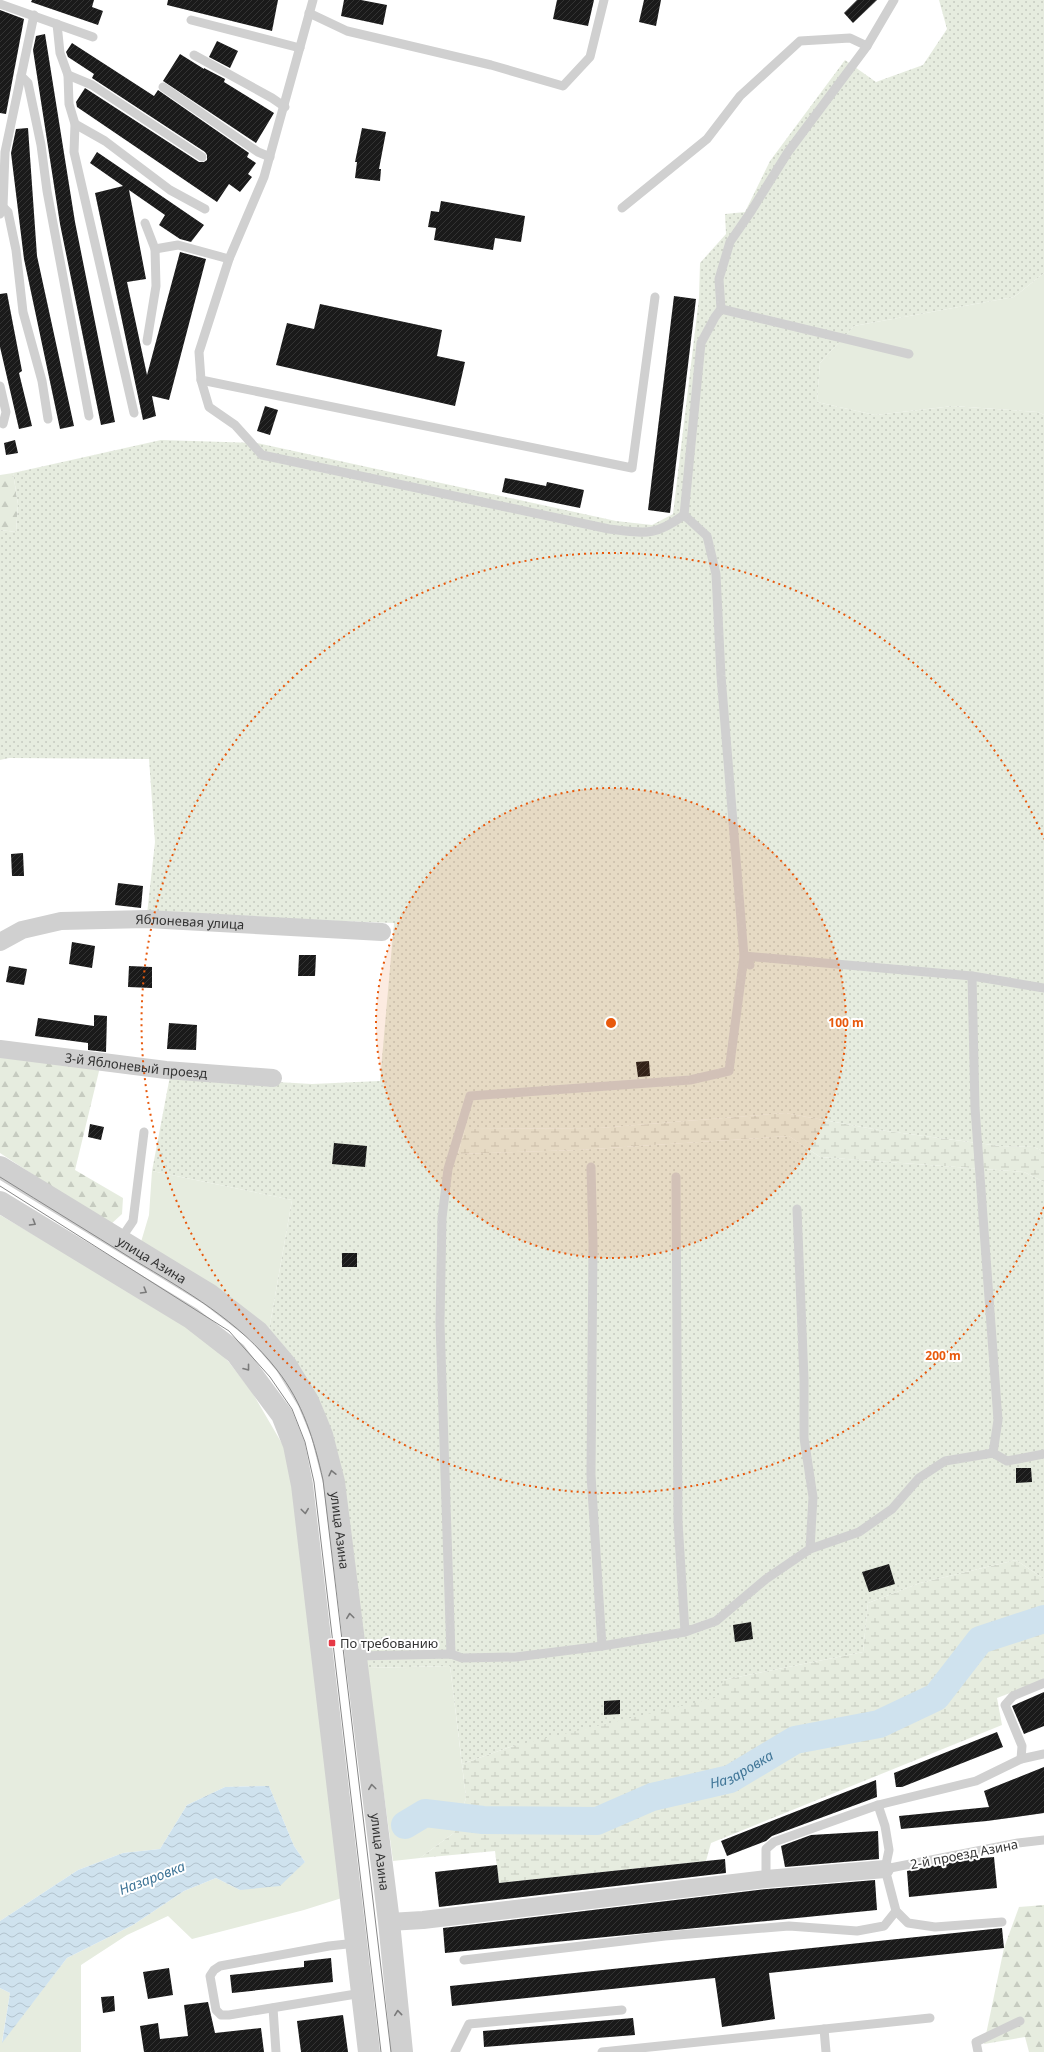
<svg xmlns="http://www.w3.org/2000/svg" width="1044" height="2052" font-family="'Noto Sans',sans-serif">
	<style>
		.green { fill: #e6ecdf }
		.forest { fill: url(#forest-firs) }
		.wetland { fill: url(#wetland-marsh) }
		.garden { fill: url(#garden-dots) }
		.water { fill: url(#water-waves) }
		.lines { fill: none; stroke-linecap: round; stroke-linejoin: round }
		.river { stroke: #cfe2ee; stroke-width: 28 }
		.building { fill: url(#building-hatch) }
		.service { stroke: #d0d0d0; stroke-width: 9 }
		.minor { stroke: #d0d0d0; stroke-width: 18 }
		.tertiary { stroke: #d0d0d0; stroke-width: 22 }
		.tram { stroke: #888; stroke-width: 1 }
		.oneway { stroke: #7a7a7a }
		.ring { fill: none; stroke: #e8590c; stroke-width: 2; stroke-dasharray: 2 4 }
		.poi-dot { fill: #e63946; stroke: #fff; stroke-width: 1.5 }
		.labels { text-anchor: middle; stroke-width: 4; stroke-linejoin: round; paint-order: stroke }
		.street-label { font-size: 13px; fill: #333; stroke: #fff }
		.poi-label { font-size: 13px; fill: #333; stroke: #fff; text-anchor: start }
		.water-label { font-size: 14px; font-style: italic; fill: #3f7597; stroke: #fff }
		.centre { fill: #e8590c; stroke: #fff; stroke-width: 2 }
		.ring-label { font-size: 12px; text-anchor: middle; font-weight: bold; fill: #e8590c; stroke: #fff; stroke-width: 4; stroke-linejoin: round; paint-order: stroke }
	</style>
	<defs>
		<pattern id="forest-firs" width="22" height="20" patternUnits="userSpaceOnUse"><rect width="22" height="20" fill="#e6ecdf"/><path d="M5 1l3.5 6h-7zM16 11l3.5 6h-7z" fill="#c6cbc0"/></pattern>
		<pattern id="wetland-marsh" width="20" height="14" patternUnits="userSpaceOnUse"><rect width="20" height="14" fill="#e6ecdf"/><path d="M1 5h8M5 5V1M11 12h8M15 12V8" fill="none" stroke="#c6cbc0"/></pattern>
		<pattern id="garden-dots" width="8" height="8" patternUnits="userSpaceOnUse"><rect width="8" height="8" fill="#e6ecdf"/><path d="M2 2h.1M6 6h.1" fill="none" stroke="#c6cbc0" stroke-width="1.8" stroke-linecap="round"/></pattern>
		<pattern id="water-waves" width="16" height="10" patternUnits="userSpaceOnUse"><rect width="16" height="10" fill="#cfe2ee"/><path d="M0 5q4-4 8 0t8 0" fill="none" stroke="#b2c2cd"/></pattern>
		<pattern id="building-hatch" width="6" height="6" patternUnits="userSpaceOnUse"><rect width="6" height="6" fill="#1a1a1a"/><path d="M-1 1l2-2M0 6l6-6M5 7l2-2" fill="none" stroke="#333"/></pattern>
	</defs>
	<rect width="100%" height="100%" fill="#fff"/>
	<g class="green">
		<polygon points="1044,273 1044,415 1038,412 953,406 875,415 817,402 820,363 854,326 1014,297"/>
		<polygon points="152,1171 292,1200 269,1330 141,1242 149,1215"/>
		<polygon points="0,1215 191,1327 228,1361 252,1392 284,1447 295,1492 345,1897 304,1910 192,1939 168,1916 127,1935 81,1965 81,2052 0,2052 0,1988 10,1993 2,2042 67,1958 133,1925 184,1891 216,1878 240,1890 305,1862 294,1846 269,1786 225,1787 187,1805 160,1849 123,1853 78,1870 0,1921"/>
		<polygon points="450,1666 466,1798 455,1832 420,1858 393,1861 367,1668"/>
	</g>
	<g class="forest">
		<polygon points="13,473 18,504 16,532 0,530 0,475"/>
		<polygon points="0,1055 100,1067 75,1170 123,1198 122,1214 110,1225 0,1153"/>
		<polygon points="1044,1905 1044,2052 1029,2052 1025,2037 984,2044 1004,1948 1019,1907"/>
	</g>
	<g class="wetland">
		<polygon points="785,1113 879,1130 1000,1146 1034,1147 1044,1152 1044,1182 1024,1172 820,1157 789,1136 578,1150 458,1154 465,1129 599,1128"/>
		<polygon points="1016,1560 1044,1579 1044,1680 997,1698 1002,1725 711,1843 706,1861 499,1883 495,1851 420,1858 455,1832 466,1798 462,1764 513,1746 723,1680 863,1652 868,1603 920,1583"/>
	</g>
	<polygon class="garden" points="939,0 1044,0 1044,273 1014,297 854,326 820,363 817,402 875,415 953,406 1038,412 1044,415 1044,1152 1034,1147 1000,1146 879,1130 785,1113 599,1128 465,1129 458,1154 578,1150 789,1136 820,1157 1024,1172 1044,1182 1044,1579 1016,1560 920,1583 868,1603 863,1652 723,1680 719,1697 513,1746 462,1764 450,1666 367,1668 343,1482 269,1330 292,1200 152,1171 170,1076 312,1084 380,1081 394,923 147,914 155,842 149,759 9,758 0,760 0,530 16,532 18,504 13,473 161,440 257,443 616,521 652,525 673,514 699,298 700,263 726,234 725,214 745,212 770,161 845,60 876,82 923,65 947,29"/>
	<polygon class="water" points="269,1786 294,1846 305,1862 280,1886 240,1890 216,1878 184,1891 133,1925 67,1958 2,2043 10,1993 0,1988 0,1921 78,1870 123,1853 160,1849 187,1805 225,1787"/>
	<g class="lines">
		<path class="river" id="s1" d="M405,1825L425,1813L483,1820L597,1821L652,1797L730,1779L795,1740L879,1724L936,1697L980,1640L1044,1619"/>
	</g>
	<g class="building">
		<polygon points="32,0 94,0 92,7 103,11 98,25 31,2"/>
		<polygon points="168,0 278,0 272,31 167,5"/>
		<polygon points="344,0 361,0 387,5 383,25 341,16"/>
		<polygon points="557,0 594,0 588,26 553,19"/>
		<polygon points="644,0 661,0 656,26 639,22"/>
		<polygon points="857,0 877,0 853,23 844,13"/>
		<polygon points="0,10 24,19 6,114 0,113"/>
		<polygon points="45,34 75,222 115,422 101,425 60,224 33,50 36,36"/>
		<polygon points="217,41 238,51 230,68 209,57"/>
		<polygon points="72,43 154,96 158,90 249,153 247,157 256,163 248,174 252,177 240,192 229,184 217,202 77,107 76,102 85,88 199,162 204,162 207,160 207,155 205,152 92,78 94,74 68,57 66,52"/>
		<polygon points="180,54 204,69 204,68 225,79 224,82 274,113 256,143 163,81"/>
		<polygon points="28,128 37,256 74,426 60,429 24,259 11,153 16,129"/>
		<polygon points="362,128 386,132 379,169 381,169 380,181 355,178 357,162 355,162"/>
		<polygon points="97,152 204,225 191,242 180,239 159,225 165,215 129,190 146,279 127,282 147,375 180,252 206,259 169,400 152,396 156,416 143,420 95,193 123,186 90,163"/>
		<polygon points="441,201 525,216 521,242 495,238 493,250 434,240 436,228 428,227 431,211 439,212"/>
		<polygon points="7,293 22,371 19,373 32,426 19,429 0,347 0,294"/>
		<polygon points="674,296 696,299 670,513 648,510"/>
		<polygon points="320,304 442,330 437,356 465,362 455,406 276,365 287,323 314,329"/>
		<polygon points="265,406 278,410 270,435 257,431"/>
		<polygon points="15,440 18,453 6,455 4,443"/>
		<polygon points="505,478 546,486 547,482 584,490 580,508 502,492"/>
		<polygon points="23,853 24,876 12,876 11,854"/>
		<polygon points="118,883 143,886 141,908 115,905"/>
		<polygon points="72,942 95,946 92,968 69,964"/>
		<polygon points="299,955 316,955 315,976 298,976"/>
		<polygon points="9,966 27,969 24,985 6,982"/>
		<polygon points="129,966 152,967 152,988 128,987"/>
		<polygon points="94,1015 107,1016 106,1052 88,1050 88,1043 35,1036 38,1018 94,1026"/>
		<polygon points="169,1023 197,1025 196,1050 167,1049"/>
		<polygon points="649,1061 650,1076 638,1077 636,1062"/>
		<polygon points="90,1124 104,1127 101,1140 88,1137"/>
		<polygon points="334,1143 367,1146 365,1167 332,1164"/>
		<rect x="342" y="1253" width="15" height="14"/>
		<polygon points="1016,1468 1031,1468 1032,1482 1016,1483"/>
		<polygon points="889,1564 895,1584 869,1592 862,1572"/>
		<polygon points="751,1622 753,1639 735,1642 733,1625"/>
		<polygon points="1044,1692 1044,1726 1024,1734 1012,1706"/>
		<polygon points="620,1700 620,1714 604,1715 604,1701"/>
		<polygon points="997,1732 1003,1747 902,1787 896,1787 894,1773"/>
		<polygon points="1044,1767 1044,1813 987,1821 901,1829 899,1816 989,1807 984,1791"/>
		<polygon points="876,1780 877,1797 772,1836 766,1841 727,1856 721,1841"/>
		<polygon points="878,1831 879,1859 785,1867 781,1846 811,1835"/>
		<polygon points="994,1857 997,1888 909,1897 907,1871 960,1860"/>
		<polygon points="725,1859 726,1873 439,1907 435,1872 497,1865 499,1883"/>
		<polygon points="875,1880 877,1910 445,1953 443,1928 767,1889"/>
		<polygon points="1002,1928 1004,1948 769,1973 775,2019 722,2027 715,1978 452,2006 450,1986"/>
		<polygon points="331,1958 333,1982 232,1993 230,1975 304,1967 304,1961"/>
		<polygon points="169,1968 173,1995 148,1999 143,1972"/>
		<polygon points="114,1996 115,2011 103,2013 101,1997"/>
		<polygon points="208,2002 215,2033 261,2028 264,2052 144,2052 140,2026 158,2023 160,2039 188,2036 184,2005"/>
		<polygon points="343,2015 348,2052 301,2052 297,2021"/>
		<polygon points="633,2018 635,2035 484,2047 483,2031"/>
	</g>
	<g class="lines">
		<g class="service">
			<polyline points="313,0 264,177 229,259 199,352 201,380 632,468 655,297"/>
			<polyline points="0,4 93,37"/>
			<polyline points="309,13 347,31 491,65 563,86 590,57 604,0"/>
			<polyline points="191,20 300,48"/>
			<polyline points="57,24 60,53 68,75 69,104 75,124 74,152 134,413"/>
			<polyline points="194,55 272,98 285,107"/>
			<polyline points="68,75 92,85 202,157"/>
			<polyline points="21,76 28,83 41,145 47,191 89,416"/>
			<polyline points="163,87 258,152 270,157"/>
			<polyline points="75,124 105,141 170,190 205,209"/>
			<polyline points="3,207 8,212 16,250 23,312 42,381 48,419"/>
			<polyline points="622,208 707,139 740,96 800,41 850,38 867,46"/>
			<polyline points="0,214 3,207 5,152 34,15"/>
			<polyline points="145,223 155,249 156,286 147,341"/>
			<polyline points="155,249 178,245 229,259"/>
			<polyline points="721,309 909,354"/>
			<path d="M201,380L209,407L235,425L262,455L609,529C645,533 654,537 684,515L707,536L716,574L721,676L744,956L729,1071L690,1080L470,1096L448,1169L442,1218L440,1323L451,1654"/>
			<polyline points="0,386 6,412 3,424"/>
			<polyline points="684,515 701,343 715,317 721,309 719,279 730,242 750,213 788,152 867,46 894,0"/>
			<polyline points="750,965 744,956 972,976 1044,988"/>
			<polyline points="972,976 975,1108 998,1420 993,1453"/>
			<polyline points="591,1167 593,1244 591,1475 602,1646"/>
			<polyline points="676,1177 678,1522 685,1632"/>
			<polyline points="797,1209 804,1379 804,1438 813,1497 810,1549"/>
			<polyline points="120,1240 133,1221 144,1132"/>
			<polyline points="356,1656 451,1654 462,1658 516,1657 602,1646 685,1632 716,1621 766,1579 810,1549 859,1532 892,1509 919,1478 945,1461 993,1453 1007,1461 1044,1454"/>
			<polyline points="1021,1759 1022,1746 1005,1705 1013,1696 1044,1683"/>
			<polyline points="878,1805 885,1826 889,1850 885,1869 896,1911 908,1923 935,1927 1002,1922"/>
			<polyline points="885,1869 1018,1843 1044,1840"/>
			<polyline points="766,1879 766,1849 774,1842 878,1805 976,1781 1021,1759 1044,1754"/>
			<polyline points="356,1943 329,1946 220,1966 214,1970 210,1976 216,2010 221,2015 229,2015 362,1993"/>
			<polyline points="464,1960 665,1936 789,1926 857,1931 884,1926 896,1911"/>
			<polyline points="273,2008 276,2052"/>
			<polyline points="824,2029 826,2052"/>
			<polyline points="455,2052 469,2024 622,2010"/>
			<polyline points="602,2052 930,2018"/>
			<polyline points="978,2052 976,2042 1020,2021"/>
		</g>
		<g class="minor">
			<path id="s2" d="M0,942L22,930L61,921L147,919L382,932"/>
			<path id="s3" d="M0,1049L166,1070L273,1078"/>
			<polyline points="389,1922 423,1920 766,1879 885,1869"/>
		</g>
		<g class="tertiary">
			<path id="s4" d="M0,1167L210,1295L258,1332L286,1365L308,1401L316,1420L322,1435L334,1482L389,1922L402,2052"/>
			<polyline points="0,1202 191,1318 236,1353 282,1415 294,1445 302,1485 369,2052"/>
		</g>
		<g class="tram">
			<path d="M0,1177C45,1205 89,1232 134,1260C186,1291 239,1321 277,1370C303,1403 314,1440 323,1480L391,2052"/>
			<polyline points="0,1186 229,1331 270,1377 292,1409 305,1442 314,1482 381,2052"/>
		</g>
	</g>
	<defs><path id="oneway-chevron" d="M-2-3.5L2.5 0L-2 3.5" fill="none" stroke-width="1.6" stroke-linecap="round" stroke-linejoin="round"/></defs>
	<g class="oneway">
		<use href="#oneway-chevron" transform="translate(33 1223) rotate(31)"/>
		<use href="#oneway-chevron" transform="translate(144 1291) rotate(31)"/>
		<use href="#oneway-chevron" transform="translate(247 1368) rotate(52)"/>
		<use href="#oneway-chevron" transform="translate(332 1473) rotate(-103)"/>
		<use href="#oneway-chevron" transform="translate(305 1511) rotate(83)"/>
		<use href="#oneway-chevron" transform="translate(350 1616) rotate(-97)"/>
		<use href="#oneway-chevron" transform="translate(372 1787) rotate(-97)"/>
		<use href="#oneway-chevron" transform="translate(398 2013) rotate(-96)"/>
	</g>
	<circle cx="611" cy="1023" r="235" fill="#e8590c" fill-opacity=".12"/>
	<g class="ring">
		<circle cx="611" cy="1023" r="235"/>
		<path d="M1044 1207A470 470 0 1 1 1044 839"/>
	</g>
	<rect class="poi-dot" x="328" y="1639" width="8" height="8" rx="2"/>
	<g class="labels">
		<g class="street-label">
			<text dy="5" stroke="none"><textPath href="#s2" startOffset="194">Яблоневая улица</textPath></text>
			<text dy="5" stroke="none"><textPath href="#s3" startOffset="137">3-й Яблоневый проезд</textPath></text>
			<text dy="5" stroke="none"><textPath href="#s4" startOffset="178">улица Азина</textPath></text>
			<text dy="5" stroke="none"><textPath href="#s4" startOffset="526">улица Азина</textPath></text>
			<text dy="5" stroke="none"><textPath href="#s4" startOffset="850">улица Азина</textPath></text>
			<text transform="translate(964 1854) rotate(-11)" y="5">2-й проезд Азина</text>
		</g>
		<g class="poi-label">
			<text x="340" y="1648">По требованию</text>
		</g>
		<g class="water-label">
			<text dy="5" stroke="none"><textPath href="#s1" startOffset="350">Назаровка</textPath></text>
			<text transform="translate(152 1878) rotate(-21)" y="5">Назаровка</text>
		</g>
	</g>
	<circle cx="611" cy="1023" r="6" class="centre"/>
	<g class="ring-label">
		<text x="846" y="1027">100 m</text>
		<text x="943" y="1360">200 m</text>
	</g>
</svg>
